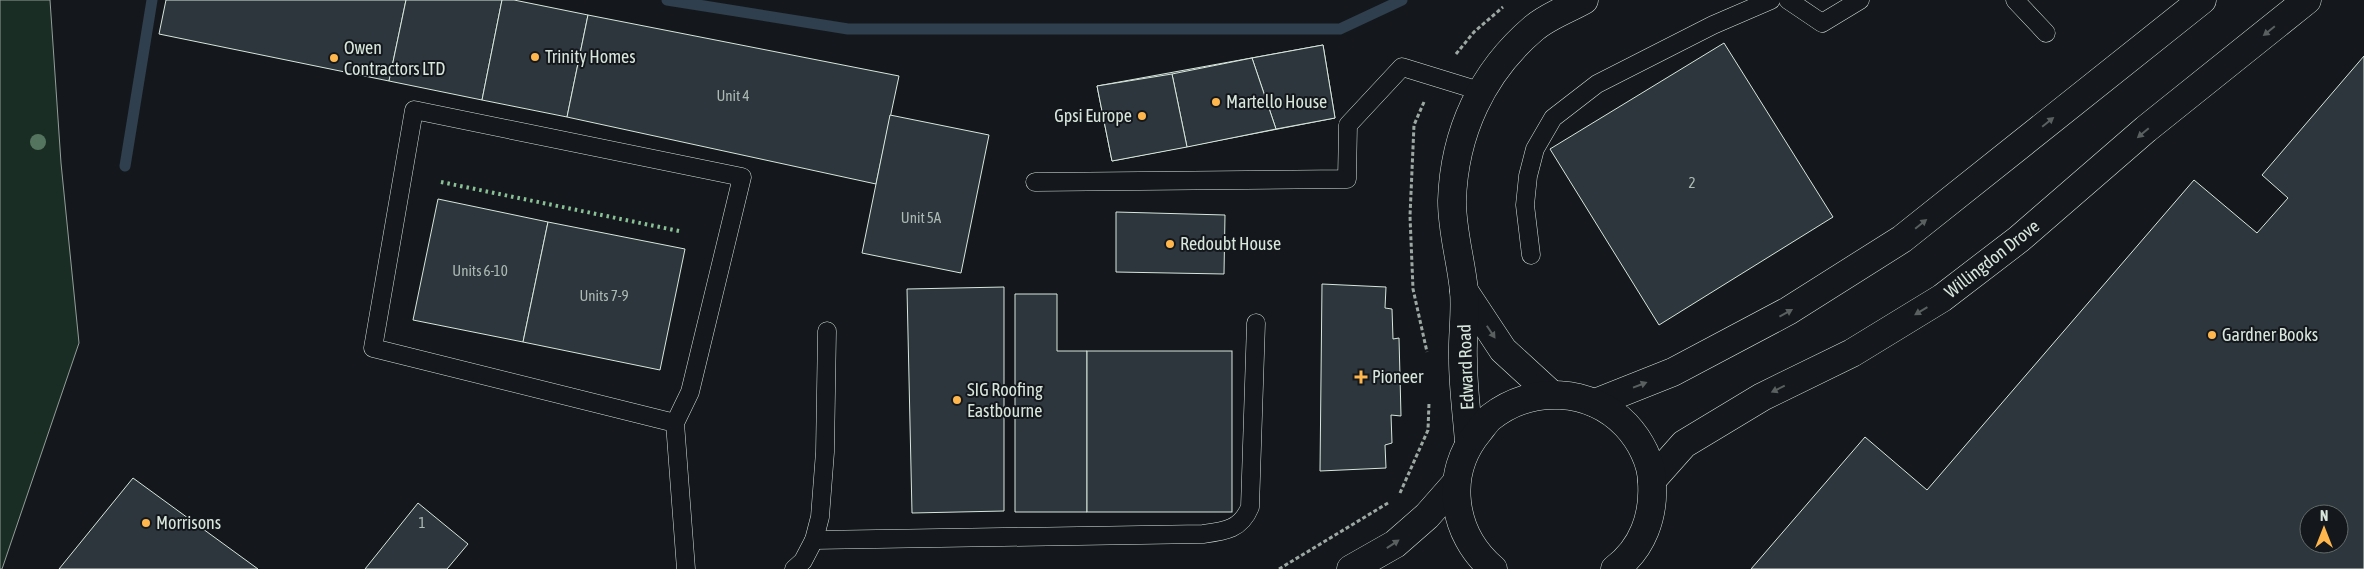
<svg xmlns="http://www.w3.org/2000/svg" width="2364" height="569" font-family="'Asap Condensed',sans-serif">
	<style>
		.green { fill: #1a2d24; stroke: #939e99 }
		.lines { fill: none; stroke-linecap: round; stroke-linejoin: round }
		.stream { stroke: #2f3f4d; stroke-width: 11 }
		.building { fill: #2c363c; stroke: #d8e6dc; fill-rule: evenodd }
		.service-casing { stroke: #d8e6dc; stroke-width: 19 }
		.minor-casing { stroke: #d8e6dc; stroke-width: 29 }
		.tertiary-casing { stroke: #d8e6dc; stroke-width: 29 }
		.path { stroke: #9da8a2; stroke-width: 3; stroke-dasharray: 4 2.5; stroke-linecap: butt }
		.service { stroke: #14181c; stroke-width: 18 }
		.minor { stroke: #14181c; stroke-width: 28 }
		.tertiary { stroke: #14181c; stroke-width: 28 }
		.hedge { stroke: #8ac095; stroke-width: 4; stroke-dasharray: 2.5 4; stroke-linecap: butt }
		.tree { fill: #55745f }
		.oneway { fill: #59605f }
		.poi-dot { fill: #ffb74d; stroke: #14181c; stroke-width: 2 }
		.labels { text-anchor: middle; stroke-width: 4; stroke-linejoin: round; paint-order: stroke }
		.number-label { font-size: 15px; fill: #adbab4 }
		.poi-label { font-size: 18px; fill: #d8e6dc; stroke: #14181c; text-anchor: start }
		.street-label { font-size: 18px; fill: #d8e6dc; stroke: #14181c }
	</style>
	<rect width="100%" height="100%" fill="#14181c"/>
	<polygon class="green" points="0,0 50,0 61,163 79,343 2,569 0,569"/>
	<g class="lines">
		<g class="stream">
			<polyline points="667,0 848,29 1340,29 1402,0"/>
			<polyline points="125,166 152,0"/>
		</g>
	</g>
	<g class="building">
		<polygon points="166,0 406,0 389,81 159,34"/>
		<polygon points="406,0 502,0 482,100 389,81"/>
		<polygon points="502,0 514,0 588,15 567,117 482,100"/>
		<polygon points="588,15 899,76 876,184 567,117"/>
		<polygon points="1724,43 1833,217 1659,325 1550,149"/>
		<polygon points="1323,45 1335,118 1112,161 1097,86"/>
		<polygon points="1323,45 1335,118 1276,129 1252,58"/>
		<path d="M2364,56V569H1751L1865,437L1927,490L2194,180L2257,233L2288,198L2262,175ZM2309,514H2339V544H2309Z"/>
		<polygon points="1252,58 1276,129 1187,147 1172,74"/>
		<polygon points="1172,74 1187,147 1112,161 1097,86"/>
		<polygon points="890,115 989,135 961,273 862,253"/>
		<polygon points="438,199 548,222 523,342 413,320"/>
		<polygon points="1116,212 1225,215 1224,274 1116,272"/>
		<polygon points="548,222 685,249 660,370 523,342"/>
		<polygon points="1322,284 1386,287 1385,308 1392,309 1393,339 1399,338 1401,416 1391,415 1392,443 1385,445 1386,468 1320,471"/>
		<polygon points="1004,287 1004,511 912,513 907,289"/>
		<polygon points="1015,294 1057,294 1057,351 1087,351 1087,512 1015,512"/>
		<rect x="1087" y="351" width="145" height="161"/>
		<polygon points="133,478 258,569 59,569"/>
		<polygon points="418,503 468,544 447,569 365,569"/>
	</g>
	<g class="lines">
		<defs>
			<g id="service">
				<polyline points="1788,0 1822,23 1860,0"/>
				<polyline points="2015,0 2046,33"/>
				<polyline points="1035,182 1347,179 1348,125 1402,67 1480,91"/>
				<polyline points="1531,255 1525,205 1528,176 1535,149 1553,118 1597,84 1713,25 1771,0"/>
				<polyline points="675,423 373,348 414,110 742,177 690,392 675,423 686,569"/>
				<path d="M814,540L1203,534C1226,531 1241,529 1250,507L1256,323"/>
				<polyline points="794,569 803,561 814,540 820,517 825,452 827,331"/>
			</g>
			<g id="minor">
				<polyline points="1464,291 1503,350 1551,394"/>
				<path d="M1469,442C1467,415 1463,387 1463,359C1462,337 1466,313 1464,291C1461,260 1452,232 1452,201C1454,133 1482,72 1534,28C1548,16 1568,9 1584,0"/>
			</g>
			<g id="tertiary">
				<polyline points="1595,403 1673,372 1788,311 1902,239 2202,0"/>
				<polyline points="1652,480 1684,444 1762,397 1852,353 1942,298 2019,239 2146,129 2307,0"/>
				<polyline points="1351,569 1395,544 1427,516 1456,483"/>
				<path d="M1493,569C1452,534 1443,474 1479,431C1483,426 1487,420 1491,417C1532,385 1590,388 1626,425C1640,440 1652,462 1652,483C1654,516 1643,548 1615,569"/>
			</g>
		</defs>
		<use href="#service" class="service-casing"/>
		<use href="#minor" class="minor-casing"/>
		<use href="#tertiary" class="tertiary-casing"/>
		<g class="path">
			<polyline points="1456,54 1474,32 1503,7"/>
			<polyline points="1424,102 1414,125 1410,216 1413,289 1427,352"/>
			<polyline points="1400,493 1428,430 1429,403"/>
			<polyline points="1279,569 1388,503"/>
		</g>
		<use href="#service" class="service"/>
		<use href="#minor" class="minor"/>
		<use href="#tertiary" class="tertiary"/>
		<polyline class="hedge" points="441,182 679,231"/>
	</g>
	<circle class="tree" cx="38" cy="142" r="8"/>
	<defs><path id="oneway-solid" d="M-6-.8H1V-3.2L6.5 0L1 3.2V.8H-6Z" transform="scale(1.25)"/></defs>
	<g class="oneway">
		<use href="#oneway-solid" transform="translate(2269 31) rotate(141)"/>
		<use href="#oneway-solid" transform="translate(2048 122) rotate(-39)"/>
		<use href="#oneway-solid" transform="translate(2143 133) rotate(140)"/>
		<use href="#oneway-solid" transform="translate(1921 224) rotate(-39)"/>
		<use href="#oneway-solid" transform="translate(1921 311) rotate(149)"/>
		<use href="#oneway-solid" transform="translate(1786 313) rotate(-29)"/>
		<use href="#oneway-solid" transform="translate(1491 332) rotate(56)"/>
		<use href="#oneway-solid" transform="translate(1640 385) rotate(-21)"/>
		<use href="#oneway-solid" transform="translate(1778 389) rotate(154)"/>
		<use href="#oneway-solid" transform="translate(1393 544) rotate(-34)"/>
	</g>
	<g class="poi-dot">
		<circle cx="535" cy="57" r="5"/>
		<circle cx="334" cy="58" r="5"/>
		<circle cx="1216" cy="102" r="5"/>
		<circle cx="1142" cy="116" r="5"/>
		<circle cx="1170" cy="244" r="5"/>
		<circle cx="2212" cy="335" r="5"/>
		<path d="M1358.5 369.5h5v5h5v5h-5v5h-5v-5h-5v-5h5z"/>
		<circle cx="957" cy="400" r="5"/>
		<circle cx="146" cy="523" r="5"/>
	</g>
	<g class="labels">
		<g class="number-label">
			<text x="733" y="101">Unit 4</text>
			<text x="1692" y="188">2</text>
			<text x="921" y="223">Unit 5A</text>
			<text x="480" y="276">Units 6-10</text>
			<text x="604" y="301">Units 7-9</text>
			<text x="422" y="528">1</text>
		</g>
		<g class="poi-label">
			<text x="344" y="54">Owen<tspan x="344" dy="21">Contractors LTD</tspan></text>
			<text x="545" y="63">Trinity Homes</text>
			<text x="1226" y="108">Martello House</text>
			<text x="1132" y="122" text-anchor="end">Gpsi Europe</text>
			<text x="1180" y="250">Redoubt House</text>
			<text x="2222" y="341">Gardner Books</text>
			<text x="1372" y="383">Pioneer</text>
			<text x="967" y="396">SIG Roofing<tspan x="967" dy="21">Eastbourne</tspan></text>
			<text x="156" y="529">Morrisons</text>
		</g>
		<g class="street-label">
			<text transform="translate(1992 259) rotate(-38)" y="6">Willingdon Drove</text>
			<text transform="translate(1466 367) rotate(-92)" y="6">Edward Road</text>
		</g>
	</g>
	<g transform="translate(2324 529)"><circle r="24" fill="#14181c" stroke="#626a69"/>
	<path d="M0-4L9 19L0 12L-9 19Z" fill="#ffb74d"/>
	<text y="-8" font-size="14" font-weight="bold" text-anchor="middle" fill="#d8e6dc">N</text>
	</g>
</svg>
